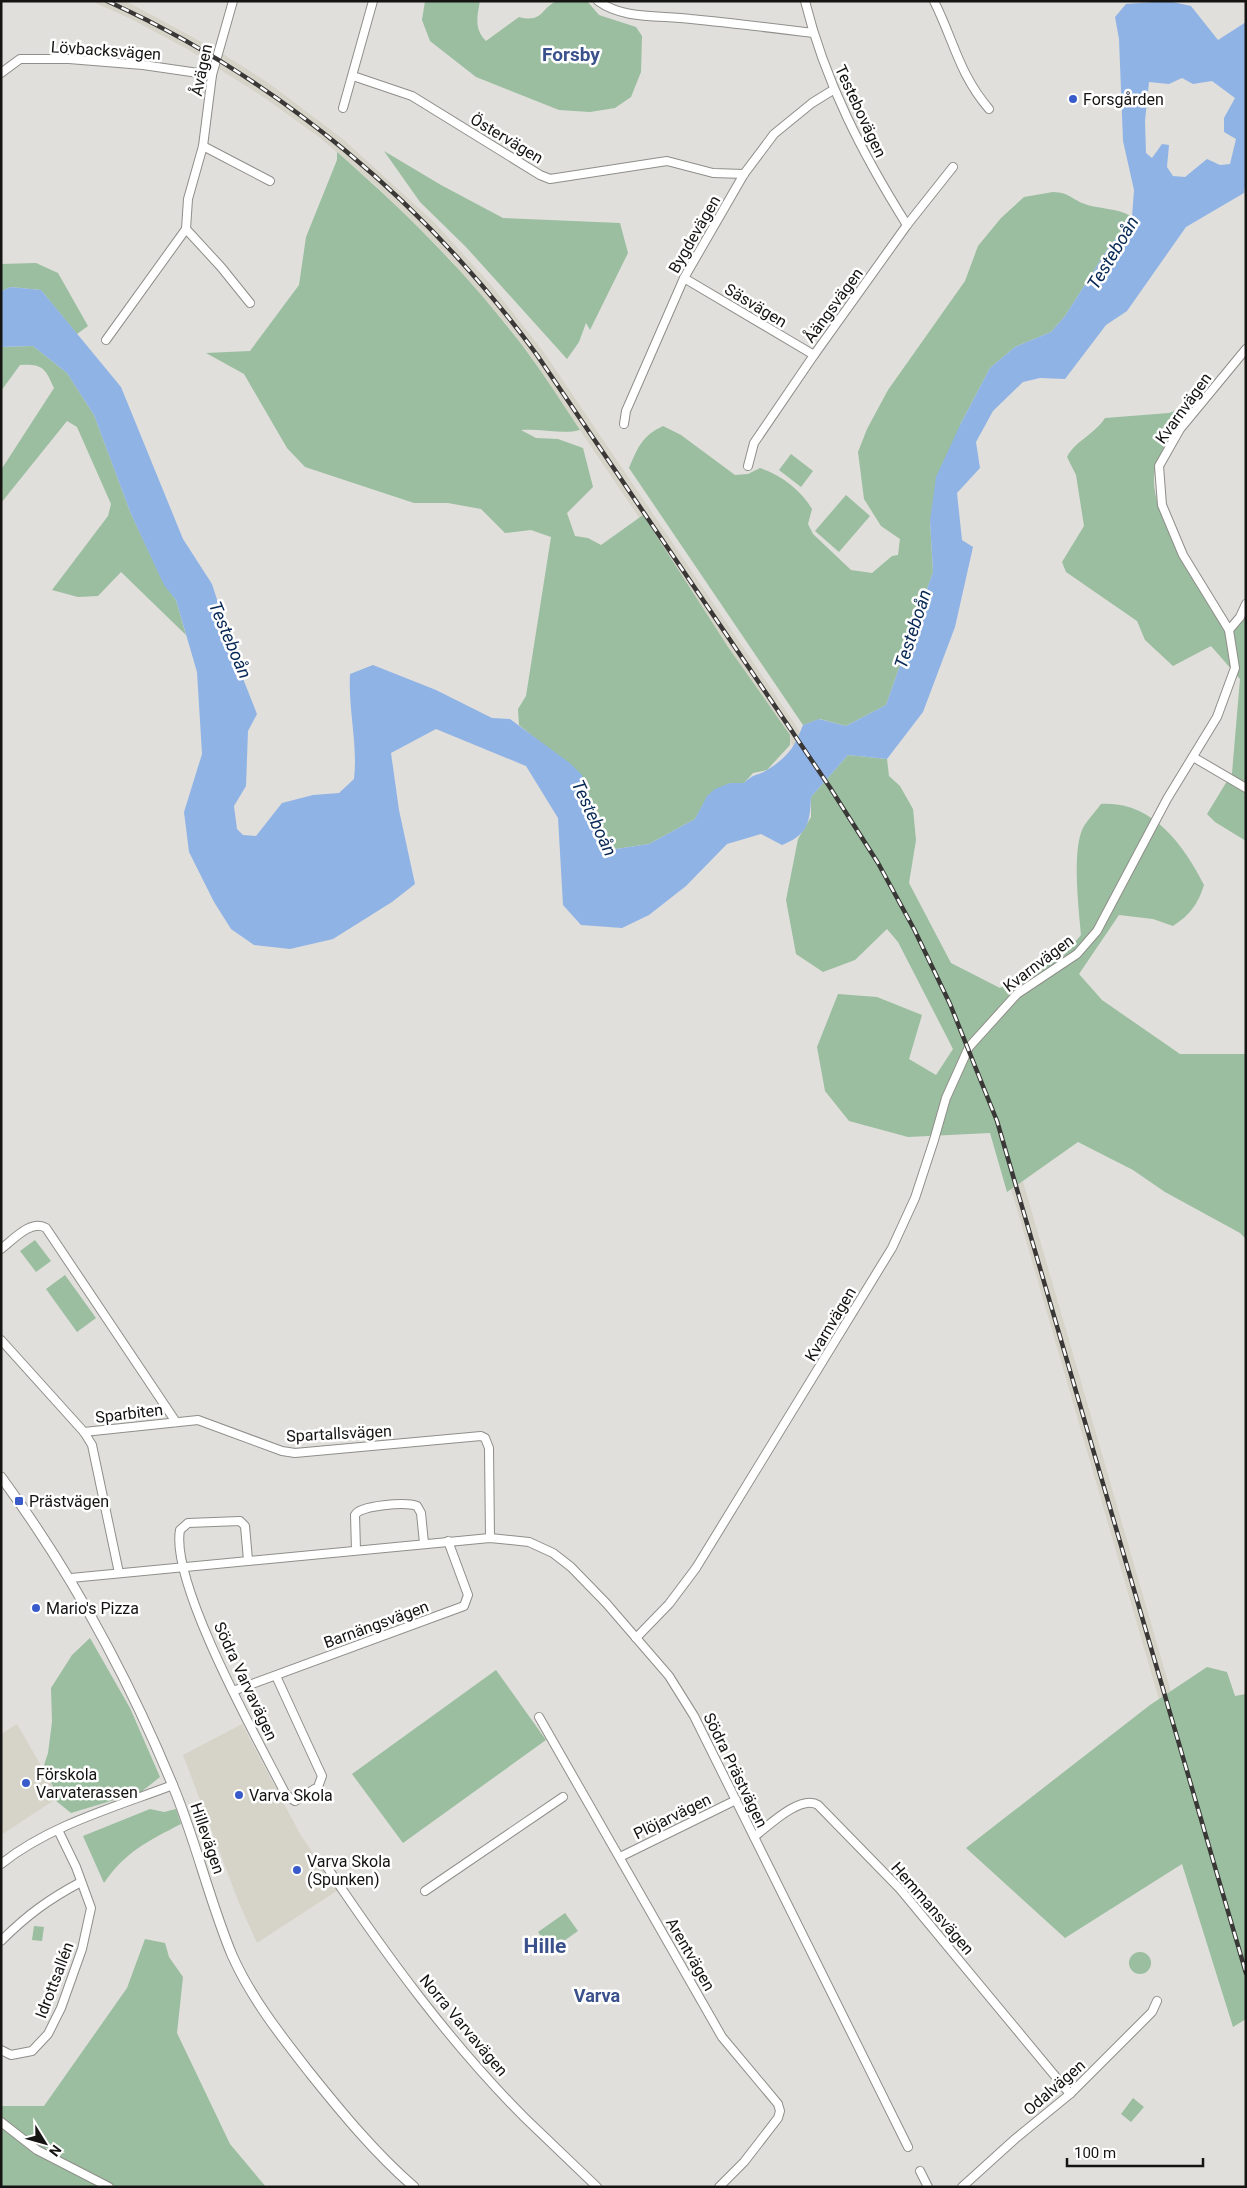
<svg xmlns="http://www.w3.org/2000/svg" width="1247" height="2188" font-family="Roboto,sans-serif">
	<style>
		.built { fill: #d6d3c8 }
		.green { fill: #9abe9f }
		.water { fill: #90b3e6; fill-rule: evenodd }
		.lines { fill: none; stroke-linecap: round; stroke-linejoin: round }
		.minor-casing { stroke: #8f8e8a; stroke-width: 10 }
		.tertiary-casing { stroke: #8f8e8a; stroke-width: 11 }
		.minor { stroke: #fff; stroke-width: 8 }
		.tertiary { stroke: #fff; stroke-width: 9 }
		.rail-casing { stroke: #393837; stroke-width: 4.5 }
		.rail { stroke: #fff; stroke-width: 2.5; stroke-dasharray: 8; stroke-linecap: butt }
		.poi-dot { fill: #385acb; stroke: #fff; stroke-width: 2 }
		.labels { text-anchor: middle; stroke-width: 5; stroke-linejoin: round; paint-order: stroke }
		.street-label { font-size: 16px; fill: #151413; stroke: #fff }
		.poi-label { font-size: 16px; fill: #151413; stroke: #fff; text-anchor: start }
		.water-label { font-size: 18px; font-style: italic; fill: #072855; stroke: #fff }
		.neighbourhood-label { font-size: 18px; font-weight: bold; fill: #3b518b; stroke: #fff }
		.quarter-label { font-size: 19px; font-weight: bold; fill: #3b518b; stroke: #fff }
		.district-label { font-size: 21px; font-weight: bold; fill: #3b518b; stroke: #fff }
	</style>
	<rect width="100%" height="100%" fill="#e0dfdb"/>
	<g class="built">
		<polygon points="91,1 124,1 137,7 220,52 270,84 344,140 435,223 492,286 543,351 834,782 1015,1154 1175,1706 1162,1710 1014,1199 979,1092 823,790 532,359 512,331 448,257 374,184 319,137 262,96 189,50 131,19"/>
		<polygon points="17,1724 59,1797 1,1835 1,1734"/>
		<polygon points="242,1724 300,1834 338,1890 257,1943 239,1903 183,1755"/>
	</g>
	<g class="green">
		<path d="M425,1H480C477,17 474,29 486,41L519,17C544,24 542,5 558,1C566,0 578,1 587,1L599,15L636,27L642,36L641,72L631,97L615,108L590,112L559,110L476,77L430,41L422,20Z"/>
		<polygon points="384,151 441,185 503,218 620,223 628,253 590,330 586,323 579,342 567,359 466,247 420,202"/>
		<path d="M337,152C400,207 459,265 511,331C536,362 558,397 580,430C562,435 541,428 521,430L536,438L558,439L583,448L593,487L567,513L575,536L588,538L601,545L643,515L728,647L790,735V745L767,770L753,773L744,783H730L707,797L695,819L649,844L616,849L601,841L590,814L588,797L540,742L519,725L518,709L526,696L551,537L531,530L505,533L481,509L448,503H414L305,467L287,448L244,374L206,353L250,351L299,285L306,237L337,160Z"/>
		<path d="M1053,192C1069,193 1069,197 1082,203C1099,210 1117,207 1132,217L1107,250L1065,316L1051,332L1015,347L990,368L961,423L930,520L933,572L886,705L846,726L820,719L803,725L629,468C638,447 642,436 663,426L681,435L735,475L748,474L760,468C781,475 801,490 812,509L808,524L813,534L851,570L872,573L892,556L898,555L900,539L881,526L864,499L858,452L867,429L888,390L965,281L978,246L1001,218L1024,197Z"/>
		<polygon points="36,263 58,273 88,326 77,334 41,290 11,287 1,291 1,264"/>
		<path d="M33,346L67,373L94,415L131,514L164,584L176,600L186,635L121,572L98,596L78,597L52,590L108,516L111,504L77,427L67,421L1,503V470L54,388C45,368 43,364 20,365L1,391V347Z"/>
		<path d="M1197,402C1184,421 1156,454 1154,477C1151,518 1204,592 1225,627L1246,604V841L1215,822L1207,814L1232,773L1240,679L1211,646L1173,666L1145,640L1137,621L1066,572L1062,562L1084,526L1076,475L1067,457C1075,441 1094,435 1105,418L1169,413Z"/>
		<polygon points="791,454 813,471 801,487 779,470"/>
		<polygon points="846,495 870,516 839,552 815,531"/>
		<path d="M848,755L887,759L889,776L900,786L913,809L916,840L909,883L951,963L1000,988L1064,955L1081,935C1079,910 1071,848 1084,826C1089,818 1096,811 1101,804C1152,801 1183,844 1204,885C1198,904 1190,915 1173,926L1153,919L1119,915L1079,974L1102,1000L1180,1054H1246V1239L1240,1233L1165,1192L1133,1170L1078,1142L1007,1192L990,1133L908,1137L849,1121L825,1091L817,1047L838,994L877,997L922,1015L909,1059L936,1075L953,1049L898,942L887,929L855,960L823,972L796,954L786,900L798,839L811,817V797Z"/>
		<polygon points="35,1240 51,1261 36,1272 20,1251"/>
		<polygon points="65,1275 96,1318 77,1332 46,1289"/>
		<polygon points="90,1638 130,1708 160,1777 141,1792 71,1813 55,1800 59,1797 43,1768 48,1753 52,1722 51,1688 72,1655"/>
		<polygon points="1207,1667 1227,1672 1235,1696 1246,1694 1246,2019 1233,2027 1182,1864 1065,1938 966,1848 1150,1705"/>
		<polygon points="496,1670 546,1740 403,1843 352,1774"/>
		<path d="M150,1809L164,1812L176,1809L181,1824C148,1841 125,1852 104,1883L83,1836Z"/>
		<polygon points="565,1913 578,1931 551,1950 538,1932"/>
		<polygon points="34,1926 44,1927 42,1941 32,1940"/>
		<polygon points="145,1939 165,1943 169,1957 183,1977 177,2033 230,2144 266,2187 1,2187 1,2106 44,2106 127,1988"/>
		<circle cx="1140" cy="1963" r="11"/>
		<polygon points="1133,2098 1144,2107 1131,2122 1121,2114"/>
	</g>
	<path class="water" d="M1168,1L1191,6L1218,40L1246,22V181L1244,193L1186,227L1127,311L1106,325L1065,379L1040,378L1023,382L993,411L976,442L980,468L957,493L962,540L973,547L955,627L923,712L887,759L848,755L811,797C810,822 808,835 782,845L761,834L727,844L686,886L649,915L622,928L581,925L563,905L558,818L526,766L436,729L391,753L399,810L415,884L392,902L333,939L290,949L254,945L231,929L214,902L189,852L184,812L202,754L197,672L176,600L164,585L131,514L94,415L67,373L33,346L1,347V291L11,287L41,290L121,387L183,539L212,584L240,671L257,714L248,731L246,786L234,806L237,829L243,835L256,836L282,803L313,795L339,793L354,779C358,744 348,709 350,674L373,665L436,690L492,718L510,719L571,764L582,775L590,814L601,841L616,849L649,844L695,819L707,796L715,789L730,783H744C756,772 756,777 767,770C789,756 794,748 803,725L819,719L846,726L886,705L933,572L930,520L936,477L961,423L990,368L1015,347L1051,332L1065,316L1107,250L1132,217L1134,190L1123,141L1119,39L1115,17L1126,4ZM1182,78L1193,84L1212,81L1235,98L1224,118V132L1236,139L1230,164L1220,165L1207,159L1185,177L1173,176L1167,167L1169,145L1162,144L1152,158L1146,153L1145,121L1149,82L1169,84Z"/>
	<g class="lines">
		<defs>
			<g id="minor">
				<path d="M598,1C624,20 660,15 691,19C732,23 772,28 813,33"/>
				<path d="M805,1C825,82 863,155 907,225"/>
				<path d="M934,1C954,41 959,74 989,109"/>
				<polyline points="1,73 20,59 69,59 143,65 212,75"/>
				<polyline points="353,76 412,96 540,175 550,179 667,161 713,173 744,174"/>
				<polyline points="343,108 373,1"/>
				<polyline points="203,146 270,181"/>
				<polyline points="186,229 221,267 250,303"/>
				<polyline points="684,278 814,355"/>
				<polyline points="106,340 186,229 188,199 203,146 212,75 233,1"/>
				<polyline points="624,424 626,411 684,278 744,174 774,134 812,103 833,90"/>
				<polyline points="748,466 754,443 814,355 907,225 953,167"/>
				<polyline points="1229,630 1240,617 1246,604"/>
				<polyline points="1193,757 1246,788"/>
				<path d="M1,1249C13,1240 31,1219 46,1228L176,1422"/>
				<polyline points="1,1340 84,1432 92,1445 119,1573"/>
				<polyline points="84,1432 198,1420 282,1451 295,1453 481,1436 485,1438 489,1448 490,1538"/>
				<path d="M356,1550L355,1515C360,1505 406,1502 417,1506L421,1513L424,1543"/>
				<path d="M248,1560L245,1526L240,1521L188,1523L180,1530C170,1584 259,1742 286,1795L295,1801L318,1787L322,1776L276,1676"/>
				<polyline points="71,1578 490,1538 529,1542 553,1553 571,1567 606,1603 669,1676 694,1716 908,2147"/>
				<polyline points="636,1638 669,1604 696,1568 892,1248 915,1198 934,1140 946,1098 969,1047 1017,994 1077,954 1097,931 1167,799 1217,717 1235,668 1229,630 1183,555 1162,505 1159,466 1180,429 1246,349"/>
				<polyline points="233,1691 464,1606 468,1595 448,1541"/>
				<polyline points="539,1717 722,2037 778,2104 780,2111 778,2118 744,2162 719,2187"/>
				<path d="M754,1837C768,1826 801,1794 818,1805L900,1889L1070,2094"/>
				<polyline points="620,1857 736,1800"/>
				<path d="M1,1864C50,1825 115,1807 173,1785"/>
				<path d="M327,1867C386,1955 450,2043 525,2118C549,2141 573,2164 597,2187"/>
				<polyline points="425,1891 563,1797"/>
				<path d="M1,1941C27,1915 49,1899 81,1882"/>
				<polyline points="1,2050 11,2055 32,2051 48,2034 61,2008 82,1949 91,1908 76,1867 58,1830"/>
				<polyline points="1,2122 37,2150 109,2187"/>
				<polyline points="920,2171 928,2187"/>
				<polyline points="962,2187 1015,2139 1070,2094 1152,2012 1157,2001"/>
			</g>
			<path id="tertiary" d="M1,1477C71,1572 128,1677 173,1786C196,1841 209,1900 232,1955C251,1998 281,2036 310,2073C342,2113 375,2153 414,2187"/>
		</defs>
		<use href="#minor" class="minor-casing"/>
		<use href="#tertiary" class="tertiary-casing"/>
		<use href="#minor" class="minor"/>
		<use href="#tertiary" class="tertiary"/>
		<defs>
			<path id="rail" d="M107,1C279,79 426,203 537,355L829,786L878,863L914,929L950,1004L997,1121L1246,1973"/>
		</defs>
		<use href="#rail" class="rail-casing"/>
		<use href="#rail" class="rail"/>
	</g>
	<g class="poi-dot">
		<circle cx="1073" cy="99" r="5"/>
		<rect x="14" y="1496" width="10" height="10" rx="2.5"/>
		<circle cx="36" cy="1608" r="5"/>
		<circle cx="26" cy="1783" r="5"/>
		<circle cx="239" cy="1795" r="5"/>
		<circle cx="297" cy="1870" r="5"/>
	</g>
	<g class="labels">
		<g class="street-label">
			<text transform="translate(106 50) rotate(4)" y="6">Lövbacksvägen</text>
			<text transform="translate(201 70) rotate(-78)" y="6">Åvägen</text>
			<text transform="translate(861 111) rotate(65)" y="6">Testebovägen</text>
			<text transform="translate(507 138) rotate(31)" y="6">Östervägen</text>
			<text transform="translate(694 234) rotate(-60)" y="6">Bygdevägen</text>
			<text transform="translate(756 305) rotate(31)" y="6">Säsvägen</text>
			<text transform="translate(833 305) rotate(-54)" y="6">Åängsvägen</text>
			<text transform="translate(1183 408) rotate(-54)" y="6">Kvarnvägen</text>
			<text transform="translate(1038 963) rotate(-37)" y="6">Kvarnvägen</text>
			<text transform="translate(830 1324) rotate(-59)" y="6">Kvarnvägen</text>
			<text transform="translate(129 1413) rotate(-7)" y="6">Sparbiten</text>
			<text transform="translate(339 1433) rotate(-3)" y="6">Spartallsvägen</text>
			<text transform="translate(376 1624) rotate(-20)" y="6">Barnängsvägen</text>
			<text transform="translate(246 1681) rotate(65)" y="6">Södra Varvavägen</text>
			<text transform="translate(736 1770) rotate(64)" y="6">Södra Prästvägen</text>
			<text transform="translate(672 1816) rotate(-26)" y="6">Plöjarvägen</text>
			<text transform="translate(208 1838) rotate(71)" y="6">Hillevägen</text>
			<text transform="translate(933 1908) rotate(49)" y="6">Hemmansvägen</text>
			<text transform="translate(691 1954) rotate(60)" y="6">Arentvägen</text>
			<text transform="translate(54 1980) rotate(-69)" y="6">Idrottsallén</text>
			<text transform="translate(464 2025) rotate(50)" y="6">Norra Varvavägen</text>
			<text transform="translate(1054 2087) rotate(-41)" y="6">Odalvägen</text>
		</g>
		<g class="poi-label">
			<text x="1083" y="105">Forsgården</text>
			<text x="29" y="1507">Prästvägen</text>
			<text x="46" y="1614">Mario's Pizza</text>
			<text x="36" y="1780">Förskola<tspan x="36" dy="18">Varvaterassen</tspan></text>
			<text x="249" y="1801">Varva Skola</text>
			<text x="307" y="1867">Varva Skola<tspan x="307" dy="18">(Spunken)</tspan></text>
		</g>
		<g class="water-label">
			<text transform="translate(1113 253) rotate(-59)" y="6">Testeboån</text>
			<text transform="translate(913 629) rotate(-72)" y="6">Testeboån</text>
			<text transform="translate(230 640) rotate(67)" y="6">Testeboån</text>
			<text transform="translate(594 818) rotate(65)" y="6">Testeboån</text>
		</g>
		<g class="neighbourhood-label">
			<text x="597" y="2002">Varva</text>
		</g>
		<g class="quarter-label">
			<text x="571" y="61">Forsby</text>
		</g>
		<g class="district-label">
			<text x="545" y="1953">Hille</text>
		</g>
	</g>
	<rect width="1247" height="2188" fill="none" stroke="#151413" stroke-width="5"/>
	<g transform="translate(45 2143) rotate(127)" stroke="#ffffff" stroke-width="4" paint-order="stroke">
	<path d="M0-4L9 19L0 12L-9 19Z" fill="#151413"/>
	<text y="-8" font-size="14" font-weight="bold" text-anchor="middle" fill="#151413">N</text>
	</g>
	<path d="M1067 2158v8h136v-8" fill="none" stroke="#151413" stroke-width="2.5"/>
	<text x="1074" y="2158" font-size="15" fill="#151413" stroke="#ffffff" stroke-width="4" paint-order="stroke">100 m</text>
</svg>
